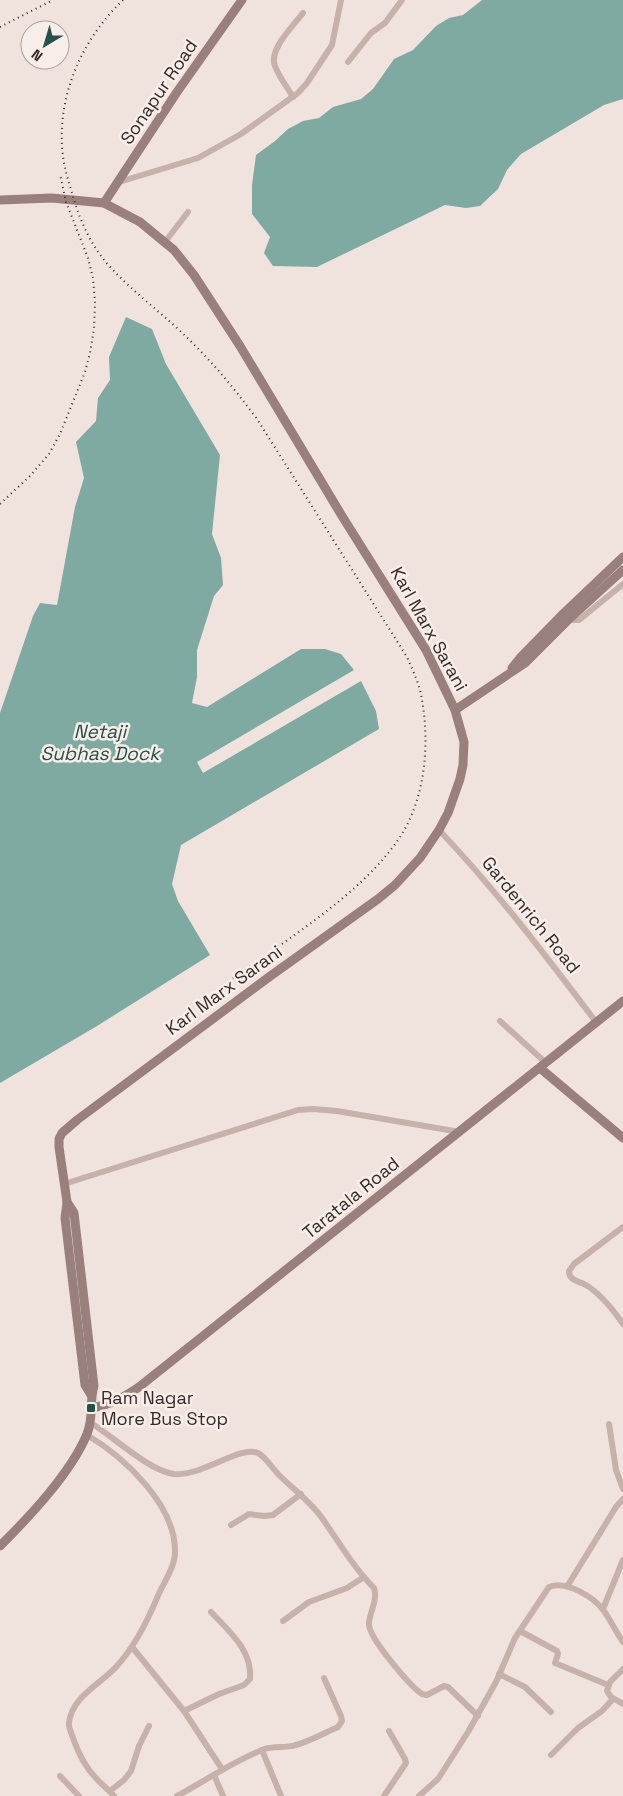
<svg xmlns="http://www.w3.org/2000/svg" width="623" height="1796" font-family="'Space Grotesk',sans-serif">
	<style>
		.water { fill: #7faaa2 }
		.lines { fill: none; stroke-linecap: round; stroke-linejoin: round }
		.street { stroke: #c6b1ab; stroke-width: 6 }
		.secondary { stroke: #9a807c; stroke-width: 9 }
		.rail { stroke: #352a29; stroke-width: 2; stroke-dasharray: 1 4; stroke-linecap: butt }
		.poi-dot { fill: #23524b; stroke: #f8eee9; stroke-width: 2 }
		.labels { text-anchor: middle; stroke-width: 5; stroke-linejoin: round; paint-order: stroke }
		.street-label { font-size: 18px; fill: #352a29; stroke: #f8eee9 }
		.poi-label { font-size: 18px; fill: #352a29; stroke: #f8eee9; text-anchor: start }
		.water-label { font-size: 19px; font-style: italic; fill: #23524b; stroke: #f8eee9 }
	</style>
	<rect width="100%" height="100%" fill="#f0e3dd"/>
	<g class="water">
		<polygon points="482,0 623,0 623,99 604,105 521,154 507,170 498,189 480,206 466,208 445,205 317,267 273,266 264,253 270,237 252,214 252,185 256,155 275,141 288,129 303,121 319,118 333,107 361,99 373,89 394,59 413,50 436,26 449,18 463,15"/>
		<polygon points="126,317 152,329 166,364 220,455 212,534 221,558 223,585 214,596 197,650 197,677 192,703 207,707 301,649 325,649 341,654 354,670 197,762 203,773 361,681 376,711 379,729 181,845 172,884 178,901 210,955 97,1026 0,1083 0,713 33,616 40,603 57,605 75,507 84,478 76,442 96,421 98,398 110,380 109,357"/>
	</g>
	<g class="lines">
		<g class="street">
			<polyline points="348,62 371,33 385,23 402,0"/>
			<path d="M293,97C287,87 279,77 275,66C268,50 294,25 303,13"/>
			<polyline points="119,182 198,158 241,134 298,93 307,83 332,45 341,0"/>
			<polyline points="165,242 188,212"/>
			<polyline points="568,620 579,620 623,584"/>
			<path d="M439,830C496,890 546,956 596,1022"/>
			<polyline points="500,1021 546,1063"/>
			<polyline points="64,1184 298,1110 313,1109 337,1111 460,1132"/>
			<path d="M623,1227L574,1264L569,1271C569,1281 579,1281 586,1285C601,1294 614,1311 623,1324"/>
			<path d="M91,1423C114,1437 149,1471 174,1474C201,1477 240,1445 258,1453C266,1457 272,1468 279,1475C293,1489 310,1501 322,1518C339,1542 353,1567 374,1588C378,1600 370,1611 369,1623C367,1636 410,1686 422,1694L427,1695L444,1686L448,1687L478,1716"/>
			<polyline points="609,1424 616,1470 623,1489"/>
			<path d="M87,1435C124,1457 176,1505 175,1552C175,1568 163,1583 157,1598C147,1622 134,1647 117,1666C101,1684 72,1696 69,1723C68,1727 72,1734 73,1738C78,1752 84,1766 95,1777C101,1784 108,1789 114,1796"/>
			<polyline points="231,1525 249,1514 264,1516 273,1515 301,1494"/>
			<polyline points="568,1585 616,1507 623,1499"/>
			<polyline points="603,1609 623,1560"/>
			<polyline points="283,1621 309,1602 347,1588 364,1577"/>
			<polyline points="520,1631 557,1651 558,1654 555,1663 608,1685"/>
			<polyline points="132,1647 184,1711 222,1769"/>
			<polyline points="623,1669 610,1682 607,1691 611,1697 623,1704"/>
			<polyline points="499,1674 525,1687 551,1712"/>
			<path d="M184,1711L219,1694L244,1685L250,1679C253,1651 229,1631 211,1612"/>
			<polyline points="262,1750 281,1796"/>
			<polyline points="551,1755 578,1728 602,1711 613,1699"/>
			<polyline points="214,1775 223,1796"/>
			<polyline points="60,1776 79,1796"/>
			<polyline points="110,1791 124,1780 131,1771 139,1746 149,1726"/>
			<path d="M177,1796C205,1781 232,1762 262,1750C275,1745 284,1749 296,1745C310,1741 324,1733 338,1727L342,1721L341,1716L324,1678"/>
			<polyline points="384,1796 406,1763 405,1759 389,1731"/>
			<path d="M419,1796L438,1779L468,1732L496,1682L515,1638L549,1587C566,1580 594,1597 604,1611C611,1621 616,1632 623,1642"/>
		</g>
		<g class="secondary">
			<path d="M0,200L52,198L104,203L140,222L174,250L194,275L240,346L342,516L426,650L455,710L464,742L463,765L460,779L448,813L439,830L420,858L395,885L378,899L269,977L77,1120L62,1133L59,1139V1147L67,1202L74,1213L94,1386C89,1402 94,1417 87,1434C71,1473 29,1517 0,1546"/>
			<polyline points="104,203 177,92 242,0"/>
			<polyline points="512,668 520,658 564,613 623,557"/>
			<polyline points="455,710 525,663 568,620 623,570"/>
			<polyline points="540,1068 623,1138"/>
			<polyline points="67,1202 65,1218 85,1385 91,1395"/>
			<path d="M93,1408C111,1404 123,1398 139,1387L623,1001"/>
		</g>
		<g class="rail">
			<path d="M123,0C79,42 52,106 65,168C67,178 71,188 73,197C80,220 90,243 105,261C126,286 153,306 177,328C209,358 231,384 257,419L407,657C413,671 420,685 422,700C430,746 425,801 398,840C360,895 286,940 232,979"/>
			<polyline points="0,27 53,0"/>
			<polyline points="0,504 30,476 49,454 60,434 85,372 90,353 94,329 95,302 93,278 88,258 66,202 60,174"/>
		</g>
	</g>
	<rect class="poi-dot" x="86" y="1403" width="10" height="10" rx="2.5"/>
	<g class="labels">
		<g class="street-label">
			<text transform="translate(159 92) rotate(-56)" y="6">Sonapur Road</text>
			<text transform="translate(429 629) rotate(61)" y="6">Karl Marx Sarani</text>
			<text transform="translate(531 915) rotate(51)" y="6">Gardenrich Road</text>
			<text transform="translate(224 990) rotate(-36)" y="6">Karl Marx Sarani</text>
			<text transform="translate(351 1198) rotate(-39)" y="6">Taratala Road</text>
		</g>
		<g class="poi-label">
			<text x="101" y="1404">Ram Nagar<tspan x="101" dy="21">More Bus Stop</tspan></text>
		</g>
		<g class="water-label">
			<text x="100" y="738">Netaji<tspan x="100" dy="22">Subhas Dock</tspan></text>
		</g>
	</g>
	<g transform="translate(45 45) rotate(218)"><circle r="24" fill="#f8eee9" stroke="#aaa09c"/>
	<path d="M0-4L9 19L0 12L-9 19Z" fill="#23524b"/>
	<text y="-8" font-size="14" font-weight="bold" text-anchor="middle" fill="#352a29">N</text>
	</g>
</svg>
